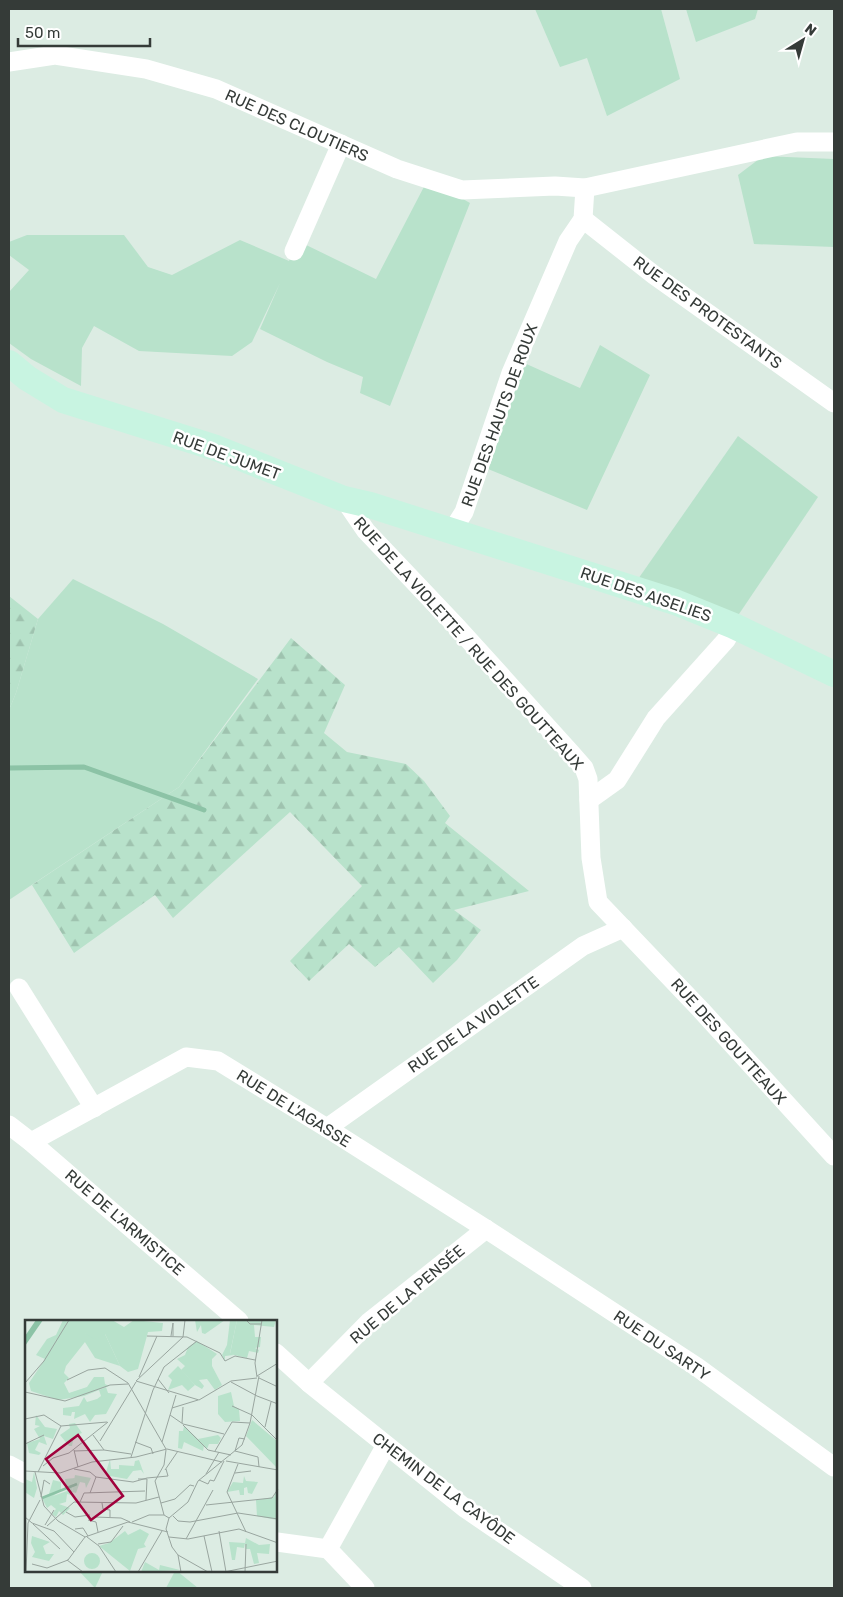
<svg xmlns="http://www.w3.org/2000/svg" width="843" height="1597" font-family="Rubik,sans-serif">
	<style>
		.grass { fill: #b8e2cb }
		.forest { fill: url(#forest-firs) }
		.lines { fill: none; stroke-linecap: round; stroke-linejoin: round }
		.stream { stroke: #8cc3a6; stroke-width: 5 }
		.street { stroke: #fff; stroke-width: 19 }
		.secondary { stroke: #c8f4e1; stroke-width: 26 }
		.labels { text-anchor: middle; stroke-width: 5; stroke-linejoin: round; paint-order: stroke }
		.street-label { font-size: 16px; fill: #353b38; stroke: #fff }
		.inset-river { fill: none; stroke: #8cc3a6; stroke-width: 2.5 }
		.inset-road { fill: none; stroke: #99a59f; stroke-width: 1 }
		.view { fill: #a0013c; fill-opacity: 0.15; stroke: #a0013c; stroke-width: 2.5 }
		.inset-edge { fill: none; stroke: #353b38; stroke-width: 2.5 }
	</style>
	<defs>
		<pattern id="forest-firs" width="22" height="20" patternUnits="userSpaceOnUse" patternTransform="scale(1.25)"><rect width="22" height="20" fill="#b8e2cb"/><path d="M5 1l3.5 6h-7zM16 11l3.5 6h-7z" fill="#9fc3af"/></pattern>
	</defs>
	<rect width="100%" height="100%" fill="#dcece3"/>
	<g class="grass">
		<polygon points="535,9 661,9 680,79 607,116 587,58 560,67"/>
		<polygon points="686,9 758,9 755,19 696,42"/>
		<polygon points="763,156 834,159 834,247 754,244 738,175"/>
		<polygon points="428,179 470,203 390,406 360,393 363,377 327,362 260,329 280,283 252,342 232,356 139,351 94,326 82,348 81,386 31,359 9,343 9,292 29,270 9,255 9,242 27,235 124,235 148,267 172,275 240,240 289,261 298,241 376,279"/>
		<polygon points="600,345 650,375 587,510 488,469 522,362 580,388"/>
		<polygon points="738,436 818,497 737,617 636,582"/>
		<polygon points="73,579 163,624 258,679 179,787 9,900 9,710 16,693 38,619"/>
		<polygon points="79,1571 103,1571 95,1588"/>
		<polygon points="175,1571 177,1571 198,1588 166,1588"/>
	</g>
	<g class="forest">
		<polygon points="9,596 38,619 16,693 9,710"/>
		<polygon points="291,638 345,685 324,733 347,752 406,764 424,781 450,816 445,823 529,891 454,910 481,930 457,960 433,983 399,947 375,967 349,944 309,981 290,961 362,886 290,812 173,918 155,895 74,953 32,885 179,787"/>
	</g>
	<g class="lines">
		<polyline class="stream" points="9,768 84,767 204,810"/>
		<g class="street">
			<polyline points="9,62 55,55 146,69 216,89 397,169 462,190 555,186 585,188 797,142 834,142"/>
			<polyline points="583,219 654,275 834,403"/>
			<polyline points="294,251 341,144"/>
			<polyline points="344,499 366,531 458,628 571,753 584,768 588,779 591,858 598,902 701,1010 834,1156"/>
			<polyline points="452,531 464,512 511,373 568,241 583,219 585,188"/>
			<polyline points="589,800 617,780 656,718 726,640 734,626"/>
			<polyline points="19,988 94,1108"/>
			<polyline points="9,1125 31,1142 239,1321"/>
			<polyline points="327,1128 583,946 623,928"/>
			<polyline points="31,1142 186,1057 218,1061 327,1128 486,1229 697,1367 834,1467"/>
			<polyline points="276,1353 309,1383 466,1509 582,1588"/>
			<polyline points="309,1383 369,1322 486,1229"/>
			<polyline points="9,1465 26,1474"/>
			<polyline points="277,1542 328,1549"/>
			<polyline points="365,1588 328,1549 386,1445"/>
		</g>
		<polyline class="secondary" points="9,363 27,378 63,400 216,448 344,499 370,505 675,602 734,626 834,674"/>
	</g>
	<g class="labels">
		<g class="street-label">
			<text transform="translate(297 125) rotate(24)" y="6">RUE DES CLOUTIERS</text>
			<text transform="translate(708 312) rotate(36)" y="6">RUE DES PROTESTANTS</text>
			<text transform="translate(499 415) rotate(-70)" y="6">RUE DES HAUTS DE ROUX</text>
			<text transform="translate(227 455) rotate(20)" y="6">RUE DE JUMET</text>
			<text transform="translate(646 594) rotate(19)" y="6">RUE DES AISELIES</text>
			<text transform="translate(469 643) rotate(48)" y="6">RUE DE LA VIOLETTE / RUE DES GOUTTEAUX</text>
			<text transform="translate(473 1024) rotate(-35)" y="6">RUE DE LA VIOLETTE</text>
			<text transform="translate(729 1041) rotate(48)" y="6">RUE DES GOUTTEAUX</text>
			<text transform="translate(294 1108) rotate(32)" y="6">RUE DE L'AGASSE</text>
			<text transform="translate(125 1222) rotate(41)" y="6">RUE DE L'ARMISTICE</text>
			<text transform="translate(407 1294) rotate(-40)" y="6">RUE DE LA PENSÉE</text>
			<text transform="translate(662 1345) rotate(34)" y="6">RUE DU SARTY</text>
			<text transform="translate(444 1488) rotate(37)" y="6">CHEMIN DE LA CAYÔDE</text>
		</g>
	</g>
	<g transform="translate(25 1320)">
		<rect width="252" height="252" fill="#dcece3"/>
		<path d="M212,0H251L249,7L229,5L230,17H236L235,27L230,28L234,30L233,33L224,31L222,38L205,34ZM60,13L80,14L95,46L70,38L58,19ZM153,46L170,65L163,71L157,65L143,70L147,60L143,56ZM81,67L83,73L92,74L81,94L70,95L65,102L60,94L49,99L50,92H47L46,96L38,95V88L54,86L59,77L62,82L72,79L76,76L74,70ZM206,72L209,86L214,89L215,101L200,102L193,94V76ZM11,95L20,107L32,109L28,119L19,116L22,125L14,122L10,130L16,133L14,135L4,133L2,123L15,119L9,109L15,106L10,105ZM227,100L252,121V148L221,116ZM50,103L57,113L49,116L47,126H44L35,115L45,108L44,104ZM159,106L173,119L193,115L196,118L193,124H184L182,129L179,126L178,131L159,122L157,129L153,128L154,111H158ZM85,139L86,149H94V145L109,146L110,141L114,140L119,154L116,150L108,151L102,159L85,156L81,152ZM9,152L12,168L9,178L0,172V159L7,162ZM219,156L221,161L233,162L227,174L223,173L222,167L219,168V175H215L214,170L202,172L208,162L218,163ZM50,158L46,175L42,174L41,182L34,184L45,188L38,195L34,191L31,197L27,194L31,189L26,185L22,188L17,178L24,174L28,160L36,162V171L28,176L42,171L40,159ZM7,216L25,222L18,226L21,234H29L24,241L7,237L10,232L6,223ZM221,218L234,225L245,224L244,234L232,233L234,243L229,244L225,229H221L220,223L219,228L212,227L210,240H207L204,222L220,223Z" fill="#b8e2cb"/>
		<path d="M38,0H87L99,7L109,0L138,3L137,11L123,12L113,49L103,52L95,46L80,14L69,19L60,13V22L41,46L39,53L44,58L39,63L44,73L62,67L69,57H79L80,64L84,66L59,76L33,80L6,71L4,63L20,39L11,35L22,19L31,15ZM170,0H200L180,14L177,13L176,5L172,12ZM205,0H212L205,33L209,35L200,36V41L197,35L202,25ZM50,155L66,158L61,168L60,163L55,162L51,173L47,172ZM252,168V200L232,196L231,180L249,177ZM115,209L124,214L119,224L121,227L113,229L105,251L74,226L84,223L100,211L103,215ZM59 241a8 8 0 1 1 16 0a8 8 0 1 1-16 0ZM120,242L134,250L135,245L155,250L116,252Z" fill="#b8e2cb"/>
		<path d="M172,21L192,34L187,39V46L197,65L190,70L182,59L174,60L179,66L177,69L170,65L156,50L160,46L152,39L160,35L163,27Z" fill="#b8e2cb"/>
		<path d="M11,0H18L0,26V16Z" fill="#8cc3a6"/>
		<path class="inset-river" d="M17,178L52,164"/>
		<path class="inset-road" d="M221,0L225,4H236M122,16L162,17L195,33L200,41L210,36L230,40M146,16L148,3V16M232,56L253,43M114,57L132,16M232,57L230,43L237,0M234,58L253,67M133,59L144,73M42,60L63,50L80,48L103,63M111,61L174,80L206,61L232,58M111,61L158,17L160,0M206,62L232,76M0,63L19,41L44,0M103,63L141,129M0,72L40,81L85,65L103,64M232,76L253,84M207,86L227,95M147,88L173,80M145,95L158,104L199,114M227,95L253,121M0,99L19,95L36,106M157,103L158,87M158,105L183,130M36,106L82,102M240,107L246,82M68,115L79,130M220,119L214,118L210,131L233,137L234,147M75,121L111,62M110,122L126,128L128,134M137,122L151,75M0,124L19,115M49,130L53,147M141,130L139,145L130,161L139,195L144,198M183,130L206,135M49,131L79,130L106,134M190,131L207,102L225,103M106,137L128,70L139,47L172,21M201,141L253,150M213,144L202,172L221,212M18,146L28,138L44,133L83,102M49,149L65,152L71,157M140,150L153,131M0,151L35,153L67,142L111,137L142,129L197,142M10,152L19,186L33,201L60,217M13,152L36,106M210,153L226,151M181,154L194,132M71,157L108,162L122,158M122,158L143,156L141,149M113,159H122L121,180M174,160L183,164L185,160L189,161L199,141M65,173L71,157M16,177L19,160L25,164M55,182L59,173L120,171M77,183L78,189L85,190V197M136,183L150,179L165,165L169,166M181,185L247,178L253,169M41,192L50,197L65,195M148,196L153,201L165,202L213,193L253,199M0,197L7,203L29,211L49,232M70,197L96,198L105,202M144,198L163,182L173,161L217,125L225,103L234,56M144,198L141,209L147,227L153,235L156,252M63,200L71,202L73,212M107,202L124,195H139M8,204L35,229M20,205L29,190M22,206L49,182L111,183L134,177M50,209L58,208L63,216M194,211L201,252M179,216L187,252M60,217L103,202L143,212M62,217L74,226L91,252M144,217L163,219L214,209L253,223M161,219L188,170M73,224L86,222L98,206M153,235L183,252M42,240L58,252M7,244L22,248L43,240L60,217M1,252L3,203L15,180M113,252L137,211M199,252L253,241M220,252L221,224"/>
		<path class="view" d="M53,115L98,176L66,200L21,139Z"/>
		<rect width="252" height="252" class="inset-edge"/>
	</g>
	<rect width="843" height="1597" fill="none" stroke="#353b38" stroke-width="20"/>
	<g transform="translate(803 40) rotate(37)" stroke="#ffffff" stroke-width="4" paint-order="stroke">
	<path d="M0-4L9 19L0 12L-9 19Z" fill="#353b38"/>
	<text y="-8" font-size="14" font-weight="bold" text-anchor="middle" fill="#353b38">N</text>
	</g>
	<path d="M18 38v8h132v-8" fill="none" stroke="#353b38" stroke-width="2.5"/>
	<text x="25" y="38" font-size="15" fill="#353b38" stroke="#ffffff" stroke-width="4" paint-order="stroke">50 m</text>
</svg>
